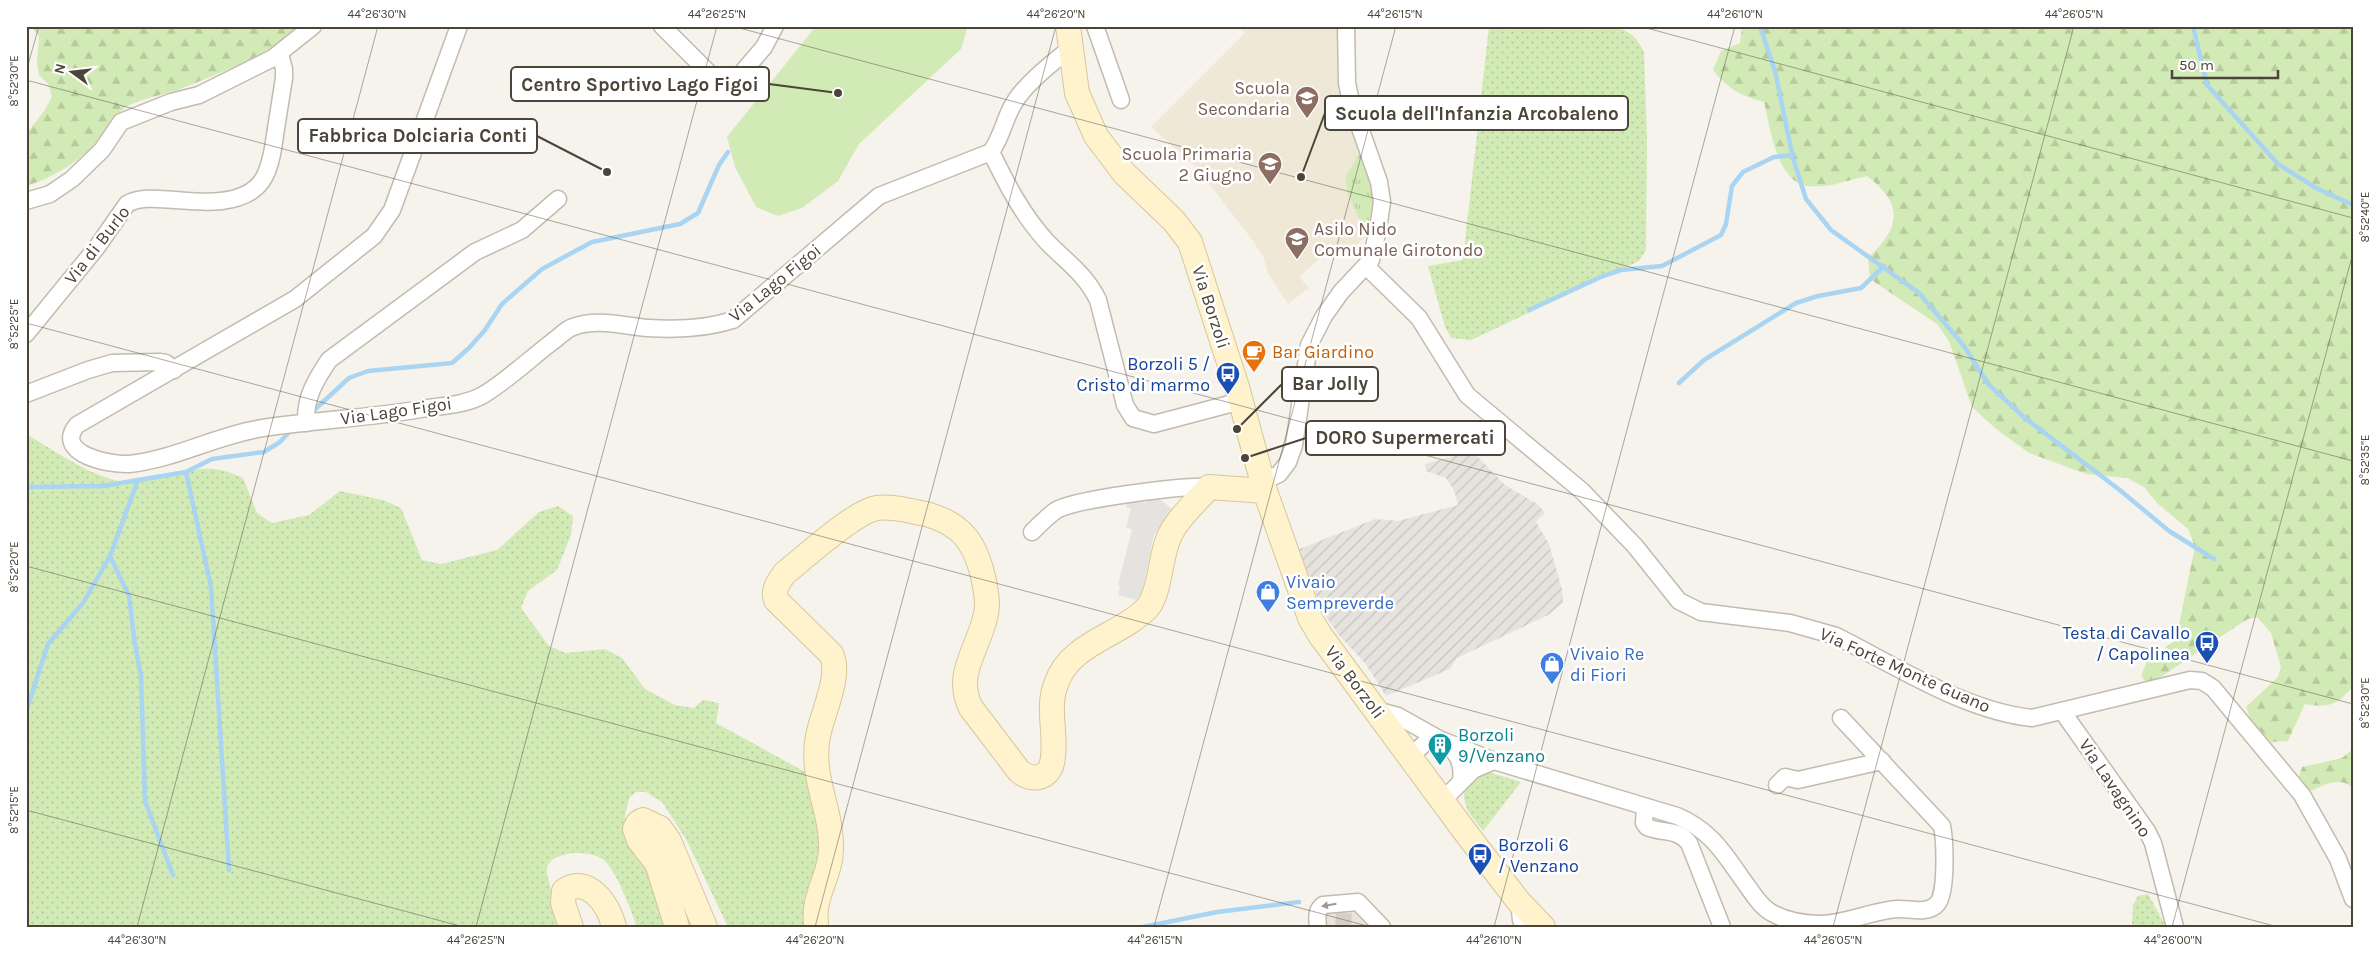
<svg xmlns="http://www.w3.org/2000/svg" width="2379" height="953" font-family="Karla,sans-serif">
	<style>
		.residential { fill: #eae5da }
		.industrial { fill: url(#industrial-furrows) }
		.education { fill: #efe8d6 }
		.grass { fill: url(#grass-dots) }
		.forest { fill: url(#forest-firs) }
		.park { fill: url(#park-tufts) }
		.pitch { fill: #d2eab5 }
		.parking { fill: #e5e3e0 }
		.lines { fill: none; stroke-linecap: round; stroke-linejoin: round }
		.stream { stroke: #a9d4f2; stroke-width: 4.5 }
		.street-tunnel { stroke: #d4d0c8; stroke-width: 16; stroke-dasharray: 16 8; stroke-linecap: butt }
		.street-casing { stroke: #c2bbae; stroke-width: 19 }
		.secondary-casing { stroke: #d6c79b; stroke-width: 26 }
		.street { stroke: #fff; stroke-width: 16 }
		.secondary { stroke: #fff3cd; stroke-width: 24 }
		.oneway { fill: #9c9892 }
		.ticks { fill: none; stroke: #4b4439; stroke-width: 1; stroke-opacity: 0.45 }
		.labels { text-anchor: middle; stroke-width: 5; stroke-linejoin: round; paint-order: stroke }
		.education-label { font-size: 18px; fill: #785e54; stroke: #fff; text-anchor: end }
		.street-label { font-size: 18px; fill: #4b4439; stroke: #fff }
		.food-label { font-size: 18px; fill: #c56008; stroke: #fff; text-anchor: start }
		.transit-label { font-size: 18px; fill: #164399; stroke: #fff; text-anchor: end }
		.shop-label { font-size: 18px; fill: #366cbe; stroke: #fff; text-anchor: start }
		.culture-label { font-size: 18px; fill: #0d838f; stroke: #fff; text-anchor: start }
		.leader { fill: none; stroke: #4b4439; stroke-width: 2 }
		.callout-dot { fill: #4b4439; stroke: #fff; stroke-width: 2 }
		.callout { fill: #fff; stroke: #4b4439; stroke-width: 2 }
		.callout-label { font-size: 19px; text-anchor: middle; font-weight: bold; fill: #4b4439 }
		.neatline { fill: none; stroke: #4b4439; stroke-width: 2 }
		.ticks-label { font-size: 12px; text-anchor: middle; fill: #4b4439 }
	</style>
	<defs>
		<pattern id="industrial-furrows" width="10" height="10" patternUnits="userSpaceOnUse" patternTransform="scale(1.25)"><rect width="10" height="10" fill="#e6e2dd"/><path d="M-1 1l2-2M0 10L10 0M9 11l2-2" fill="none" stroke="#c7c3be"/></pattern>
		<pattern id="grass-dots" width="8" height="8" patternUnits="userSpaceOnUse" patternTransform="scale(1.25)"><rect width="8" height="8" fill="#d2eab5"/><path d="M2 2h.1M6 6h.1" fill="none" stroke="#b6ca9c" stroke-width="1.8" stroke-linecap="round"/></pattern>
		<pattern id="forest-firs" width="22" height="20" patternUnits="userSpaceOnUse" patternTransform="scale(1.25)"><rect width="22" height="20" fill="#d2eab5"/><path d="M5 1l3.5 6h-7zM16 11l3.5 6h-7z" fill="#b6ca9c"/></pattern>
		<pattern id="park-tufts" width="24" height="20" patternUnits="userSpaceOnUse" patternTransform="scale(1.25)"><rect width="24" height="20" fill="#d2eab5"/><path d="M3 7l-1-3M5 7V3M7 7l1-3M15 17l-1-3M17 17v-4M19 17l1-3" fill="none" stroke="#b6ca9c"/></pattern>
	</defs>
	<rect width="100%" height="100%" fill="#f6f3ec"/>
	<polygon class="residential" points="1359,897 1368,900 1392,927 1311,927 1311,918"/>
	<polygon class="industrial" points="1475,454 1505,485 1537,504 1545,513 1536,522 1549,544 1562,589 1563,603 1548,615 1457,658 1450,669 1386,696 1365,663 1338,634 1325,615 1297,550 1375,519 1398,521 1458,505 1454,490 1446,478 1426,471 1425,464 1458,455"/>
	<polygon class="education" points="1239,26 1346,26 1378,229 1367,235 1344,257 1340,252 1333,254 1327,252 1299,277 1309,288 1288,304 1268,273 1263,256 1253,241 1197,168 1151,127 1245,33"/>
	<g class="grass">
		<path d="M1489,26L1613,27C1629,30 1637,37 1644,52L1647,138L1646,250L1639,261L1471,340L1451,338L1445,327L1428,266L1463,260Z"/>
		<path d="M28,435C58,453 97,481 132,483C139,483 148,480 155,478C191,471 208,461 243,478L257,513L272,523L309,515L340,491L383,500L401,508L422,560L441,564L497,550L539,512L558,506L573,516L571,535L557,570L528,591L521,608L549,646L566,653L605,649L622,658L645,689L675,705L694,708L703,700L719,703L716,723L807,773L822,849L810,927H728L686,839L662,802L646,792H636L629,798L625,816L626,825L645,860L671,927H637C630,908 618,875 605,861C596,853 575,851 564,855C557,857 549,859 547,868C545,877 560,914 563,927H26V436Z"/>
		<path d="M1485,771L1521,782L1483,831C1471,815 1458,803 1467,782Z"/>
		<polygon points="2148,894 2166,927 2132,927 2133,905 2138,896"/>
	</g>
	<g class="forest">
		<path d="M32,26H301C267,56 221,73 180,89C166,94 136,100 126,107C116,114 109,128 101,136C82,160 56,177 26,186V134L45,110L52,96L48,84L39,75L37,63L39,36Z"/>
		<path d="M1742,26H2353V686C2338,705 2329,708 2305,704L2288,741L2271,742L2251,720L2246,707L2278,677L2281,667L2271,633L2257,617L2248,619L2229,631L2155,681H2145L2141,676L2147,661L2174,641L2178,630L2195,546L2188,529L2157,503L2144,487L2127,478L2086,474L2029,453L1996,429L1972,407L1949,341L1937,324L1870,279L1868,258C1900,228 1905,205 1867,176C1849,180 1826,189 1807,186C1776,181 1770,126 1764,102C1740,95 1729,90 1713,70L1721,51L1740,43Z"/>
		<path d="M2353,749V788C2340,776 2324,785 2311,791L2302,787L2299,777L2302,767L2342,758Z"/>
	</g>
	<polygon class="park" points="1366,143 1378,229 1367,235 1348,195 1345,177"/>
	<polygon class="pitch" points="816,26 968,26 961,49 859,144 838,181 802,208 778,216 756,207 735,167 727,137"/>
	<polygon class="parking" points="1151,495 1156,496 1172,509 1154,535 1144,583 1146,585 1140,601 1118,595 1120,586 1118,584 1132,530 1126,527 1131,509 1126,507 1127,503 1138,500 1145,503"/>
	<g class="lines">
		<g class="stream">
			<polyline points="1760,26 1775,71 1793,158 1806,199 1831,230 1919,293 1964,346 1988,384 2025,418 2121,491 2169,531 2214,559"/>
			<polyline points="2193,26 2207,85 2278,164 2316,188 2353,205"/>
			<polyline points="1529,310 1603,276 1621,270 1662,266 1721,235 1726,224 1732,186 1743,172 1774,157 1793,155"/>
			<polyline points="1679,383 1704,360 1796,303 1818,296 1861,288 1884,266"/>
			<polyline points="311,413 349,378 368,371 452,363 469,348 485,330 502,304 542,269 592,242 680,224 698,213 719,165 728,152"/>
			<polyline points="186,472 211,587 229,870"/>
			<polyline points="26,487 103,486 186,472 212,459 264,452 280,442 292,429"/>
			<polyline points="110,556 129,596 134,638 141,676 145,801 173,875"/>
			<polyline points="26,712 48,644 83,603 110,556 138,480"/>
			<polyline points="1143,927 1217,912 1299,902"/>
		</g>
		<polyline class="street-tunnel" points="1343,927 1344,913"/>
		<defs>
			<g id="street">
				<path d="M459,26L392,210L374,236L295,299L77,425C53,454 110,465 129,464C176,459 217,435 263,428C316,420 369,418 421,409C440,406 466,405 483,395C504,383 531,358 552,342C558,338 566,329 573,327C596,318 624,326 648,328C678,330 705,329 733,320L879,196L991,152C1003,135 1004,119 1014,103C1025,84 1054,61 1071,48"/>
				<polyline points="662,26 723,87 729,88 764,47 775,26"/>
				<polyline points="1095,26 1121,100"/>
				<path d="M991,152C1007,185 1023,216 1048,243C1067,262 1086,275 1098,300L1125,405L1133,418L1154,424L1241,401"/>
				<polyline points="26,201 50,194 72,179 102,150 121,122 171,102 199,95 273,58 313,26"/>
				<path d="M1366,266L1419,318L1467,395L1582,491L1635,546L1679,601L1701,612L1790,623L1836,636C1896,666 1965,711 2032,718L2190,680L2202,681L2213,688L2302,795L2338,859L2353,899"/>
				<path d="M26,334L97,247L127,204C141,196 159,199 175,200C190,201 206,203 221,201C264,196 270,173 275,135C278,116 281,97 284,78V69L280,54"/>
				<polyline points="26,394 88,370 112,363 160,362 166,363 174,370"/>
				<path d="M306,423C305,397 315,381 329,360L475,252L522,230L558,199"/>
				<polyline points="1262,482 1279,474 1288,462 1294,445 1309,345 1324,316 1341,292 1371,260 1378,229 1382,202 1379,182 1351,102 1347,83 1346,26"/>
				<path d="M1032,532C1039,525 1047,517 1055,511C1073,499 1186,485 1209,487"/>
				<path d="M1376,710L1398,716L1439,739L1494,761L1677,816C1713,831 1726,857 1748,887C1755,897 1763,909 1774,914C1789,922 1806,924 1822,924C1848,923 1871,911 1897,909C1909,908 1927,915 1937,904C1947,894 1945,841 1942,826L1841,718"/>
				<polyline points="2062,711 2147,831 2153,843 2175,927"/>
				<path d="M1411,756L1425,743L1439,739C1455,750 1464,760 1461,780"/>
				<polyline points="1777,785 1785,777 1798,780 1882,761"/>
				<polyline points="1443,800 1473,770 1494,761"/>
				<path d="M1645,807L1644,823L1647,827C1663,834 1677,828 1689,843L1722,927"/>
				<polyline points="1519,902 1521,920 1525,927"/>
				<path d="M1318,927C1317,918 1316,910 1323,905L1358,902L1382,927"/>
			</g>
			<g id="secondary">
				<polyline points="1068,26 1077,93 1096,136 1124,173 1174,221 1190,242 1237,387 1265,491 1310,618 1320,635 1466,833 1519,902 1543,927"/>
				<path d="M571,927L563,903L564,891C588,874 609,905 614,927"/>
				<polyline points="677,927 657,863 639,840 635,829 638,823 643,820 660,828 669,841 705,927"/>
				<path d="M816,927C816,921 815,914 816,908C819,887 831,870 831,849C832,809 810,778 818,736C822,714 842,674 831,654L776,600C772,590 779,581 785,573C804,558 855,511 877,508C893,506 910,511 926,514C963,524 976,544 984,581C986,593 989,605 985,618C978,649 954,675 971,708L1019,771C1030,781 1048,780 1052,763C1058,737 1046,710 1056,684C1070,642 1121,636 1148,607C1161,592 1160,550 1172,531C1181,515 1197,501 1209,487L1265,491"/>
			</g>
		</defs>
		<use href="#street" class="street-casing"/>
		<use href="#secondary" class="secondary-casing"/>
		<use href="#street" class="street"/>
		<use href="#secondary" class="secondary"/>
	</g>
	<defs><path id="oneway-solid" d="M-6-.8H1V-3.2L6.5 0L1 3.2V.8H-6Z" transform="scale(1.25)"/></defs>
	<use class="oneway" href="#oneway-solid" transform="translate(1329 905) rotate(170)"/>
	<path class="ticks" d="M732,26L2353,461M1639,26L2353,218M26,72L39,26M26,80L2353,704M26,323L2278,927M26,566L1371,927M26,810L464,927M137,927L378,26M476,927L717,26M815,927L1056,26M1154,927L1396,26M1494,927L1735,26M1833,927L2074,26M2172,927L2353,253"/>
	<defs>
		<symbol id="school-pin" viewBox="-11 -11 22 30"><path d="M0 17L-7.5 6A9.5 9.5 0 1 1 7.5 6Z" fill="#8d6e63" stroke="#fff"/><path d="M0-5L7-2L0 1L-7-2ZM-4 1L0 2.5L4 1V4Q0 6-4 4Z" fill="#fff"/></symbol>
		<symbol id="cafe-pin" viewBox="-11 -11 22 30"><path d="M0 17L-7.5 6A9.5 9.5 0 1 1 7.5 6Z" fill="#e8710a" stroke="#fff"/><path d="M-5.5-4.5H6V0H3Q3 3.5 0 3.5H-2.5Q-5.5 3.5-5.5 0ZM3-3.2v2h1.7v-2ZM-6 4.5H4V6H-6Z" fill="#fff"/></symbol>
		<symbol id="bus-pin" viewBox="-11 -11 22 30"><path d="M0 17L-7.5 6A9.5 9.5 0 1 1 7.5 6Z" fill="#1a4fb4" stroke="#fff"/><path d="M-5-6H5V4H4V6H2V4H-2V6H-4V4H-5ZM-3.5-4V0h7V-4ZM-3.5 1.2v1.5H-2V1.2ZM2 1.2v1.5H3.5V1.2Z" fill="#fff"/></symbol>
		<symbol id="shop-pin" viewBox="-11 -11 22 30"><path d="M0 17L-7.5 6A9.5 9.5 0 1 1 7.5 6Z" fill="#3f7fe0" stroke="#fff"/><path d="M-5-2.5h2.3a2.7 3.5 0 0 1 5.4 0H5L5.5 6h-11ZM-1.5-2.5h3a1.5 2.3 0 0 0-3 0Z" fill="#fff"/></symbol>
		<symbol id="building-pin" viewBox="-11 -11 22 30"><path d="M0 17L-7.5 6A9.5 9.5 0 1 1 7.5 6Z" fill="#0f9aa8" stroke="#fff"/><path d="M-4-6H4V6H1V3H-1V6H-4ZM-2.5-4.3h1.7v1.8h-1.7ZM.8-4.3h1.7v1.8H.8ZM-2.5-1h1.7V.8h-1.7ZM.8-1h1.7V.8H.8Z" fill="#fff"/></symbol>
	</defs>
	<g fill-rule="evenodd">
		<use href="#school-pin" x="1293" y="84" width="28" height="38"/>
		<use href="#school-pin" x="1256" y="150" width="28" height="38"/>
		<use href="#school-pin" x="1283" y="225" width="28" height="38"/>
		<use href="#cafe-pin" x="1240" y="338" width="28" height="38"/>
		<use href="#bus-pin" x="1214" y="360" width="28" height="38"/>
		<use href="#shop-pin" x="1254" y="578" width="28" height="38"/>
		<use href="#bus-pin" x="2193" y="629" width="28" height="38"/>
		<use href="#shop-pin" x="1538" y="650" width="28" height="38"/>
		<use href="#building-pin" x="1426" y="731" width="28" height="38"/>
		<use href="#bus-pin" x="1466" y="841" width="28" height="38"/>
	</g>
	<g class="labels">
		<g class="education-label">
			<text x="1290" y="94">Scuola<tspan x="1290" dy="21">Secondaria</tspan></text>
			<text x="1252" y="160">Scuola Primaria<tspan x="1252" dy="21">2 Giugno</tspan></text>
			<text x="1314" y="235" text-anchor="start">Asilo Nido<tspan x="1314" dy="21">Comunale Girotondo</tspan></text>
		</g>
		<g class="street-label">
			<text transform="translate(97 245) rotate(-52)" y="6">Via di Burlo</text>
			<text transform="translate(775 283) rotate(-39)" y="6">Via Lago Figoi</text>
			<text transform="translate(1211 307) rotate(72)" y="6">Via Borzoli</text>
			<text transform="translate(396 411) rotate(-8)" y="6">Via Lago Figoi</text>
			<text transform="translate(1905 670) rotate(24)" y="6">Via Forte Monte Guano</text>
			<text transform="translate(1355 682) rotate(53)" y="6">Via Borzoli</text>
			<text transform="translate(2115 788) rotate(56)" y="6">Via Lavagnino</text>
		</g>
		<g class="food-label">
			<text x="1272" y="358">Bar Giardino</text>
		</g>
		<g class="transit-label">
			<text x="1210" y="370">Borzoli 5 /<tspan x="1210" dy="21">Cristo di marmo</tspan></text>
			<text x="2190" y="639">Testa di Cavallo<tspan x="2190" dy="21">/ Capolinea</tspan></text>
			<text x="1498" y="851" text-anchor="start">Borzoli 6<tspan x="1498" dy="21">/ Venzano</tspan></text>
		</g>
		<g class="shop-label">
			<text x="1286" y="588">Vivaio<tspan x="1286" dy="21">Sempreverde</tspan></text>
			<text x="1570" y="660">Vivaio Re<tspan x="1570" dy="21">di Fiori</tspan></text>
		</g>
		<g class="culture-label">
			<text x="1458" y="741">Borzoli<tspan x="1458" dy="21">9/Venzano</tspan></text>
		</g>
	</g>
	<path class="leader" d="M838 93L769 84M1301 177L1325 113M607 172L537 136M1237 429L1282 384M1245 458L1306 438"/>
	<g class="callout-dot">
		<circle cx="838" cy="93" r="5"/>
		<circle cx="1301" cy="177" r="5"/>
		<circle cx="607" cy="172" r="5"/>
		<circle cx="1237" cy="429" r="5"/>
		<circle cx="1245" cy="458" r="5"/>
	</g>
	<g class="callout">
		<rect x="511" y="67" width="258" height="34" rx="5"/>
		<rect x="1325" y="96" width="303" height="34" rx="5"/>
		<rect x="298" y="119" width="239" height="34" rx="5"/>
		<rect x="1282" y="367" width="96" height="34" rx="5"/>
		<rect x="1306" y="421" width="199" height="34" rx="5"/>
	</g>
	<g class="callout-label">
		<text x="640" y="91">Centro Sportivo Lago Figoi</text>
		<text x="1477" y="120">Scuola dell'Infanzia Arcobaleno</text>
		<text x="418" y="142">Fabbrica Dolciaria Conti</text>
		<text x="1330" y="390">Bar Jolly</text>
		<text x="1405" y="444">DORO Supermercati</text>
	</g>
	<rect width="2379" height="953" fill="none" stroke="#ffffff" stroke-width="55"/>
	<g transform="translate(72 72) rotate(285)" stroke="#ffffff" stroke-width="4" paint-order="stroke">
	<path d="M0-4L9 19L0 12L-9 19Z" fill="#4b4439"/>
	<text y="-8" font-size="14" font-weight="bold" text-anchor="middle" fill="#4b4439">N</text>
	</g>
	<path d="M2172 70v8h106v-8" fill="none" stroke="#4b4439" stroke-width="2.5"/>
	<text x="2179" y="70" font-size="15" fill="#4b4439" stroke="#ffffff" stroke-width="4" paint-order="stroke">50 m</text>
	<rect x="28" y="28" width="2324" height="898" class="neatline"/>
	<g class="ticks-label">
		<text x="377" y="18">44°26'30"N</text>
		<text x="717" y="18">44°26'25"N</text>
		<text x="1056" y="18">44°26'20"N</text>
		<text x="1395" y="18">44°26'15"N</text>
		<text x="1735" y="18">44°26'10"N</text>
		<text x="2074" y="18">44°26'05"N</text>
		<text transform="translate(14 81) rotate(-90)" y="4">8°52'30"E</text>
		<text transform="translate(2365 217) rotate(-90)" y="4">8°52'40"E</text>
		<text transform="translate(14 324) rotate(-90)" y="4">8°52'25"E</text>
		<text transform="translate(2365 460) rotate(-90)" y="4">8°52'35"E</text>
		<text transform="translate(14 567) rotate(-90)" y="4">8°52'20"E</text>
		<text transform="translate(2365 703) rotate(-90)" y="4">8°52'30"E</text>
		<text transform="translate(14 810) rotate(-90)" y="4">8°52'15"E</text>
		<text x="137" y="944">44°26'30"N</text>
		<text x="476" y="944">44°26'25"N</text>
		<text x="815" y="944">44°26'20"N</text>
		<text x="1155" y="944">44°26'15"N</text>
		<text x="1494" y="944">44°26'10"N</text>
		<text x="1833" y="944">44°26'05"N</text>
		<text x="2173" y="944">44°26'00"N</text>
	</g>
</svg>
